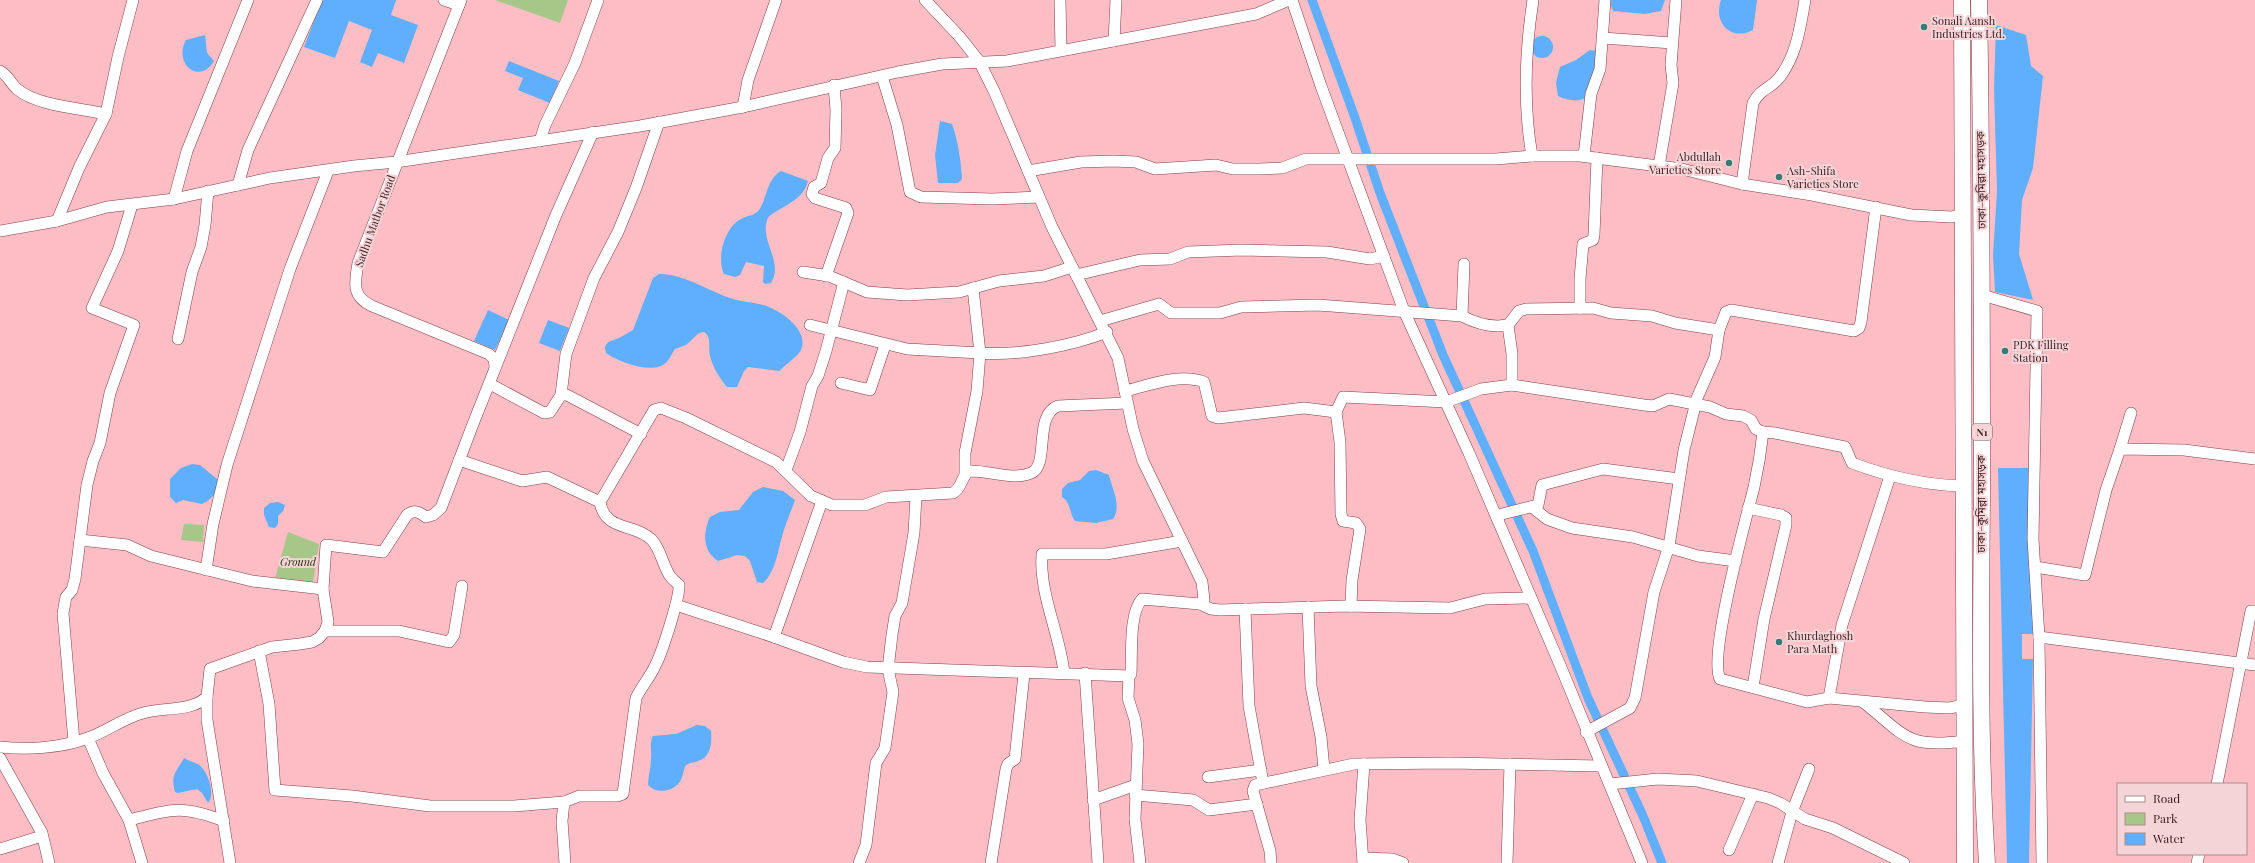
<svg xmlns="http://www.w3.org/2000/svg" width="2255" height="863" font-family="'Playfair Display','Noto Sans Bengali',serif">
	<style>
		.green { fill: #a7c788 }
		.water { fill: #5faffe }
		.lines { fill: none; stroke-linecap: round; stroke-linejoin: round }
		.canal { stroke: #5faffe; stroke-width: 9 }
		.minor-casing { stroke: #823e4b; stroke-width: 12 }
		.highway-casing { stroke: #823e4b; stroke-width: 17 }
		.minor { stroke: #fff; stroke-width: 11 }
		.highway { stroke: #fff; stroke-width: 16 }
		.poi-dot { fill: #347c78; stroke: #f5d4d7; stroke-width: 1.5 }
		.labels { text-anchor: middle; stroke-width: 4; stroke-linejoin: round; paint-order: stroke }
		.shield { fill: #f5d4d7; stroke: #735559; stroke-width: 1 }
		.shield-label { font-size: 10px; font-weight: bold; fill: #3b1e23 }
		.poi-label { font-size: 11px; fill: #3b1e23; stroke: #f5d4d7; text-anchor: start }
		.street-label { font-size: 11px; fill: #3b1e23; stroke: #f5d4d7 }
		.park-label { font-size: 11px; font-style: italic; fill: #23360d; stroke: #f5d4d7 }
	</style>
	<rect width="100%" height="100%" fill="#fcbdc5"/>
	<g class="green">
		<polygon points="495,0 568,0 560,23"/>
		<polygon points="184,524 204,525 203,542 181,540"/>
		<polygon points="288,532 319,544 313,582 275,579"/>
	</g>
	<g class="water">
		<polygon points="322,0 396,0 391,15 418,25 404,63 378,53 372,67 360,62 372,30 349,21 335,58 304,47"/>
		<polygon points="1609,0 1665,0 1661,11 1645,14 1613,11"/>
		<path d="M1721,0H1757L1753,30C1730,42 1713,22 1721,0Z"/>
		<polygon points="1996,25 2026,35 2031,66 2043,76 2033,168 2022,200 2019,254 2033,300 1995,292 1993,255 1997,191 1994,88"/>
		<path d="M205,35L207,53L214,61C199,86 173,63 186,40Z"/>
		<circle cx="1542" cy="47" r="11"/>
		<path d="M1590,50L1598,51V57L1588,95C1580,104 1567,100 1558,96L1556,83L1560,67L1576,60Z"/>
		<polygon points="509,61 559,81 550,103 518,90 523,78 505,71"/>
		<path d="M940,121L952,124C958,141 961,161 962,179L958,183H938L935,155Z"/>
		<path d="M781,171L808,181C803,204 771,209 767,220C760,242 784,262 771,283L765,284L763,282L764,266L746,262L740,275L735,277L724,274C716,258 725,225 743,218C749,215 754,216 759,210C768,197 766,180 781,171Z"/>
		<path d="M659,274C684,274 707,290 730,298C741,302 752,302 763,305C779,309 810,330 801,350C797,357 785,365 779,371L748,367L744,371L737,387H727C719,377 713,368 710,356C708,347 712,337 704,332L699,333L686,345L675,349C671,355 668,363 661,366C646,372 619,362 606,353L605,347L608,342L619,338L633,330L653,278Z"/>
		<polygon points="488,310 509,320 495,350 474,341"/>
		<polygon points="548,320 569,328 560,351 539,343"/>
		<path d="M192,464L200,465L218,480C219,492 212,499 202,504L183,500L176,503L170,497V479L181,468Z"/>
		<polygon points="1998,468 2030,468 2033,634 2022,634 2022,659 2033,659 2029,863 2007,863"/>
		<path d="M1096,470L1109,475C1112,489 1122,506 1113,519L1096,523L1075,521C1069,513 1071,502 1062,497V489L1068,483L1080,480L1089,471Z"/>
		<path d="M763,487L783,491L795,500C791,512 786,522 783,533C778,549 776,572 763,583L757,582L750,561L745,556L737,555L718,561C702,551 703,532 710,517L720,512L739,510L753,492Z"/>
		<polygon points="278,502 285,505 283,511 278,516 278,524 275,528 269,527 264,515 264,508 270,503"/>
		<path d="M697,725L705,726L711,731C712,743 711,757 698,761C694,763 690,762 686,765C683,770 683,778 679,783C671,792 656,794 648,785C648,776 651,768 651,759C652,750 649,744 653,736L676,734Z"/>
		<path d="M184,758C189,761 194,762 199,765C208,771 216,795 208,803L202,793L197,789L178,793L175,792C170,774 177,771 184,758Z"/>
	</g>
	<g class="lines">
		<polyline class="canal" points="1312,0 1354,115 1380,193 1443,355 1533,551 1588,698 1643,816 1662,863"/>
		<defs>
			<g id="minor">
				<polyline points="444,0 459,5"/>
				<path d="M461,0L358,263C355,283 351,296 372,306L489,354L494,359L495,366"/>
				<polyline points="925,0 959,36 979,61 994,91 1052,227 1118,358 1133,429 1143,461 1202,582 1204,600 1200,604"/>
				<polyline points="1060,0 1061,50"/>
				<polyline points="1292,0 1321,86 1404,311 1469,453 1560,665 1642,863"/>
				<polyline points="1603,38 1672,43"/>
				<polyline points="1114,41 1116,0"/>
				<path d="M0,71C9,76 10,83 17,89C37,106 80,108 106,114"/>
				<polyline points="882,76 897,125 910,192 921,197 992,199 1039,197"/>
				<polyline points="743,107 748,80 776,0"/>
				<polyline points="540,141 545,125 575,63 598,0"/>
				<path d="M1532,156C1523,104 1525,52 1533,0"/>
				<polyline points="1584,156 1591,94 1600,69 1605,0"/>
				<polyline points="1659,166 1673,83 1671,65 1676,0"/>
				<polyline points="1028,171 1081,162 1114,161 1136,162 1155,169 1216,165 1233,169 1260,169 1282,168 1306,159 1496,159 1532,156 1580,156 1682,169 1742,184 1812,195 1911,215 1952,217 1962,214"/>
				<path d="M1742,184L1753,103C1762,87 1769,90 1779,78C1797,55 1800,28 1805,0"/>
				<polyline points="238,185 248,150 317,0"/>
				<polyline points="174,199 187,151 248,0"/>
				<polyline points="57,221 79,168 106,114 118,57 133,0"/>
				<polyline points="0,231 57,221 107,207 174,199 270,178 354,166 396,162 640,126 743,107 898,72 942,64 1007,61 1256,14 1289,0"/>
				<polyline points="803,272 829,276 867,292 907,295 959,292 999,281 1044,276 1072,267"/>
				<polyline points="1076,275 1140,260 1170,259 1188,252 1242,250 1327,252 1370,259 1384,256"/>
				<polyline points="826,276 848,213 846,208 815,198 812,194 814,187 821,183 828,158 835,148 836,110 834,85"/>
				<polyline points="1982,295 2037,311 2033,539 2039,637 2042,863"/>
				<polyline points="1580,308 1580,279 1583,244 1593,240 1594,235 1597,158"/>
				<polyline points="1462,316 1464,264"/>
				<path d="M1100,321L1159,304L1171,313H1220L1241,307L1318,305L1462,316C1477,324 1491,328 1508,325L1519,311L1526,309L1593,308L1611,313L1652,316L1675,323L1719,330L1726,312L1731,310L1854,331L1859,328L1861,322L1876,207"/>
				<polyline points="810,325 907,349 980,353 973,288"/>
				<polyline points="1508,325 1512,354 1512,385"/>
				<polyline points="178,339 192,272 201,247 205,225 208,191"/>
				<polyline points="841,383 870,390 885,345"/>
				<polyline points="490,384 544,413 550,412 561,395 567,395 641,434"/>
				<path d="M1125,391C1149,385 1180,373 1204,382L1212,416L1218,418L1304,408L1336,412L1343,397L1446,402L1481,389L1512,385L1644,405L1653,406L1669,399L1710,407L1726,414L1743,416L1751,420L1756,429L1763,432L1775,433L1845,447L1852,463C1887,476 1924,485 1962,486"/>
				<polyline points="561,395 566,354 594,278 618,232 636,188 659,122"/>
				<polyline points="1336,412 1340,442 1341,514 1343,521 1356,523 1360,529 1352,580 1351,606"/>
				<path d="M1763,432C1761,451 1758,469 1754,487C1746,519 1708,655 1720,679L1807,702L1829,698L1925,707L1949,708L1965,705"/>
				<polyline points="2120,449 2131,413"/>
				<polyline points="459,460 522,481 547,477 600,502"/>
				<polyline points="786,470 800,432 812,386 818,376 826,351 844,282"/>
				<path d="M965,474V453L977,391L980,353C1018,356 1072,346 1107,332"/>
				<polyline points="1532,507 1547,519 1572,528 1633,537 1698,556 1736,561"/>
				<polyline points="1748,508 1781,515 1786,518 1786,525 1764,619 1753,687"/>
				<polyline points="1497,518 1502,514 1538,505 1542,485 1603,469 1679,479"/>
				<polyline points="80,540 127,545 151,556 252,581 323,589"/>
				<polyline points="2035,567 2085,575 2106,490 2120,449 2184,450 2255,459"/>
				<polyline points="206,570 213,524 227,465 290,269 328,171"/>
				<polyline points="676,605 774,637 843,662 867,667 1129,676"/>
				<polyline points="1308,607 1311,686 1321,737 1324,769"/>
				<polyline points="1245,609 1249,706 1263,783"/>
				<polyline points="325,631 399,631 449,642 454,635 462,586"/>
				<polyline points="774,637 822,501"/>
				<polyline points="2039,637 2255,665"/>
				<polyline points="259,651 269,704 275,790 352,796 430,806 514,806 564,802"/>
				<path d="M1064,673C1060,634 1039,594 1042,554H1106L1182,541"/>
				<polyline points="1085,673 1098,863"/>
				<polyline points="207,697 207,720 230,863"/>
				<polyline points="1829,698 1842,625 1890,476"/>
				<path d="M1863,702C1905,735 1906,749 1964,741"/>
				<polyline points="1586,732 1630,708 1635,698 1654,592 1669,546 1684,450 1697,398 1715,357 1719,330"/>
				<polyline points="88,738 103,773 129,820"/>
				<polyline points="74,742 63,613 66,597 72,590 75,579 87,485 93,461 100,443 110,393 134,325 92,308 118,251 132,205"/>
				<path d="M0,747C28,750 61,748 88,738C107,731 124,718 143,713C163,707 191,712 207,697L210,669L272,647L300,644L312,642L319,638L325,631L328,622L323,589L326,545L383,552L407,515C414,509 419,512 426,517L433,515L441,508L473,424L556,215L593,132"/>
				<polyline points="0,758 42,833 49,863"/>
				<polyline points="1208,777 1261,770"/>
				<polyline points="1610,784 1658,779 1697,781 1768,798 1780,803 1805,819 1833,828 1904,863"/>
				<polyline points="2217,784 2251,611 2255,611"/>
				<polyline points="1135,795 1193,800 1209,810 1257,804"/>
				<polyline points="1093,800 1136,785"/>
				<polyline points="0,849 42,836"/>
				<polyline points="1729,850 1753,794"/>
				<polyline points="1363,858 1392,859 1403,863"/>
				<path d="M142,863L129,820C173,809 181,805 224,821"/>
				<path d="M565,863L562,821L564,802L579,796H618L623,794L636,698C642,686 650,677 655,666C662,653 680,597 679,585C676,582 672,579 670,576C663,566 661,550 652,540C635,523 605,532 600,502L654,410L661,408L686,418L776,462L811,496L832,505H865L886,497L953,493C962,488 961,477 969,471C988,470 1013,481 1031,473C1050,466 1033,415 1058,406L1127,403"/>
				<polyline points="859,863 866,845 876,763 885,748 893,692 888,669 892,635 895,616 902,603 914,533 916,496"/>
				<polyline points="991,863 1006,769 1008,764 1015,759 1024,674"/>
				<path d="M1140,863L1135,819L1138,744L1135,720L1128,698L1129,676L1131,674C1132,654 1129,613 1142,599L1200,604L1211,609L1220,610L1345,606L1450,608L1485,599L1531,598"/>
				<polyline points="1271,863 1270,851 1253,791 1255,785 1354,764 1451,763 1600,766"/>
				<polyline points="1363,863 1360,820 1364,764"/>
				<polyline points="1507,863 1510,764"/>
				<polyline points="1778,863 1792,812 1809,769"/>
				<polyline points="2197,863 2199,854"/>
			</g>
			<g id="highway">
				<polyline points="1962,0 1965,863"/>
				<path d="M1979,0C1982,165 1982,330 1982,494C1981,617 1979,741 1987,863"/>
			</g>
		</defs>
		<use href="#minor" class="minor-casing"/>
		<use href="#highway" class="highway-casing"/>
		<use href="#minor" class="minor"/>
		<use href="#highway" class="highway"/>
	</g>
	<g class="poi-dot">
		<circle cx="1924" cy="27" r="4"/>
		<circle cx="1729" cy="163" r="4"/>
		<circle cx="1779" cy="177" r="4"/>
		<circle cx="2005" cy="351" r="4"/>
		<circle cx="1779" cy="642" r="4"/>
	</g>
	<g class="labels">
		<rect class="shield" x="1972" y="424" width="20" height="16" rx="3"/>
		<g class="shield-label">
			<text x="1982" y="436">N1</text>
		</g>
		<g class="poi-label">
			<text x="1932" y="25">Sonali Aansh<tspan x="1932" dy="13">Industries Ltd.</tspan></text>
			<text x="1721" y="161" text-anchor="end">Abdullah<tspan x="1721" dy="13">Varieties Store</tspan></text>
			<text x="1787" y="175">Ash-Shifa<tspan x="1787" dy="13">Varieties Store</tspan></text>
			<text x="2013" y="349">PDK Filling<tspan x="2013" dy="13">Station</tspan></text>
			<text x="1787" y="640">Khurdaghosh<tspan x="1787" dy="13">Para Math</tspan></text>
		</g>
		<g class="street-label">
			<text transform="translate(1981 180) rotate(-91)" y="4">ঢাকা–কুমিল্লা মহাসড়ক</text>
			<text transform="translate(375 221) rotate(-70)" y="4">Sadhu Matbor Road</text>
			<text transform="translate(1981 504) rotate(-90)" y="4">ঢাকা–কুমিল্লা মহাসড়ক</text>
		</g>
		<g class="park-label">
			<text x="298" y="566">Ground</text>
		</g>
	</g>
	<rect x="2117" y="783" width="130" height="72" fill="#f5d4d7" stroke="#ab8b8f"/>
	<rect x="2125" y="796" width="20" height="6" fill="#ffffff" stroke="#ab8b8f"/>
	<text x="2153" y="803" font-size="12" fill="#3b1e23">Road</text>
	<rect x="2125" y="813" width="20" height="12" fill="#a7c788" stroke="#ab8b8f"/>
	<text x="2153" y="823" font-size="12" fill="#3b1e23">Park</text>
	<rect x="2125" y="833" width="20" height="12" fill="#5faffe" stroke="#ab8b8f"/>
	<text x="2153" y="843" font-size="12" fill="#3b1e23">Water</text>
</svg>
